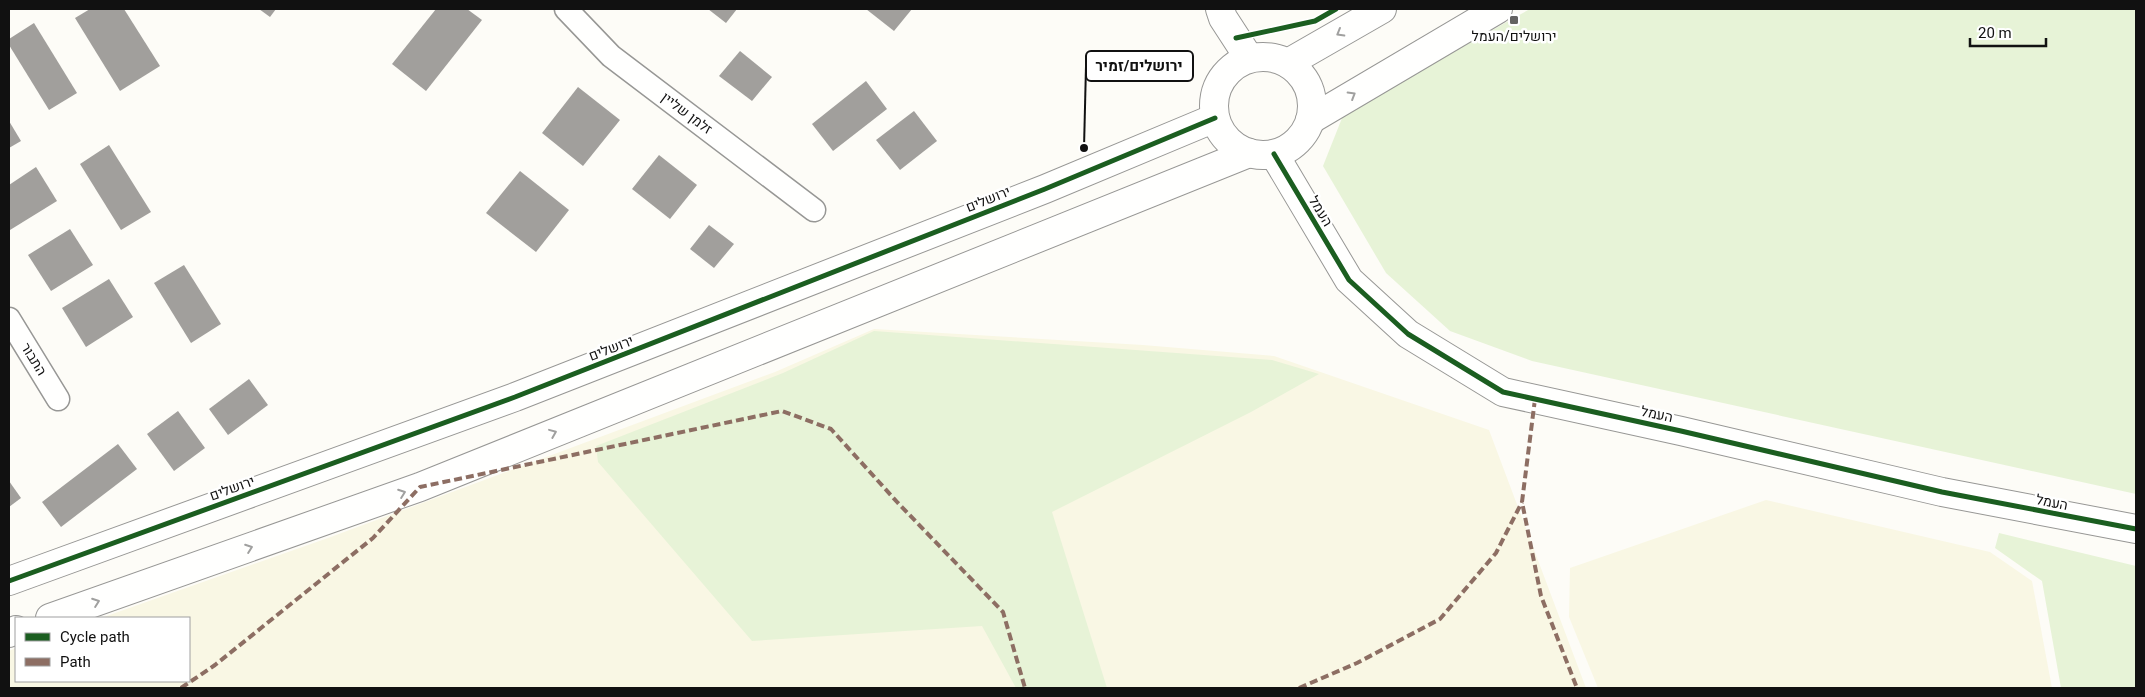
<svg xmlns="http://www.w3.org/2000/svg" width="2145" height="697" font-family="Georgia,Heebo,serif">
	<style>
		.farmland { fill: #f9f7e4 }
		.green { fill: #e7f3d7 }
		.building { fill: #a19f9c }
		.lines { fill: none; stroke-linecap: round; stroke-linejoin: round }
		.minor-casing { stroke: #979795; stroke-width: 25 }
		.tertiary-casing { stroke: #979795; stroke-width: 30 }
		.minor { stroke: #fffffe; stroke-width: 22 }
		.tertiary { stroke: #fffffe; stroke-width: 28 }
		.quiet { stroke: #8d6e63; stroke-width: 4; stroke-dasharray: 8 4; stroke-linecap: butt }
		.cycleway-casing { stroke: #fff; stroke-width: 8 }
		.cycleway { stroke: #1b5e20; stroke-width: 5 }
		.oneway { stroke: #a0a09f }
		.poi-dot { fill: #646362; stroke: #fff; stroke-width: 2 }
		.labels { text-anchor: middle; stroke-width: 5; stroke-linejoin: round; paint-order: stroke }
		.poi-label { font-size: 14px; fill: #111; stroke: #fff }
		.street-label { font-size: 14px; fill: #111; stroke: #fff }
		.leader { fill: none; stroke: #111; stroke-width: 2 }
		.callout-dot { fill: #111; stroke: #fff; stroke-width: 2 }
		.callout { fill: #fff; stroke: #111; stroke-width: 2 }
		.callout-label { font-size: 15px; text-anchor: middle; font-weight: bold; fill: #111 }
	</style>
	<rect width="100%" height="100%" fill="#fdfcf7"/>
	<g class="farmland">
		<polygon points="874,329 1143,345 1274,356 1489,430 1586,688 9,688 9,651 16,648 16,681 189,681 189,618 101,618 328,538 775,372"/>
		<polygon points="1766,500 1990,552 2032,581 2052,688 1598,688 1569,617 1570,568"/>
	</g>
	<g class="green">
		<polygon points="1530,9 2136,9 2136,494 1532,361 1450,331 1386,273 1323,166 1344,113"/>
		<polygon points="874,331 1272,360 1319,374 1251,412 1052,512 1107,688 1016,688 982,626 752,641 598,462 596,446 783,373"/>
		<polygon points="1999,533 2136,566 2136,688 2061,688 2042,581 1995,548"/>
	</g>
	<g class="building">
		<polygon points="90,9 124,9 160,66 120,91 75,18"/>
		<polygon points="259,9 276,9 270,17"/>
		<polygon points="436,9 467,9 482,20 426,91 392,64"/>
		<polygon points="708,9 737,9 726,23"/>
		<polygon points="866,9 912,9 894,31"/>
		<polygon points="34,23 77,93 49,110 9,45 9,39"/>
		<polygon points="740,51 772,77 752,101 719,76"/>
		<polygon points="866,81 887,109 833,151 812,124"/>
		<polygon points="578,87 620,120 583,166 542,133"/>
		<polygon points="914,111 937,141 900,170 876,140"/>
		<polygon points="9,121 21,141 9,148"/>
		<polygon points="109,145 151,212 121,230 80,164"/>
		<polygon points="659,155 697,185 670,219 632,189"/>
		<polygon points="36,167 57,201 10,230 9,185"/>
		<polygon points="520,171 569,210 536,252 486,213"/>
		<polygon points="709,225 734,244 714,268 690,249"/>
		<polygon points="70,229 93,265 51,291 28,255"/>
		<polygon points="184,265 221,324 191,343 154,283"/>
		<polygon points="109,279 133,317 86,347 62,308"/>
		<polygon points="249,379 268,405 228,435 209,409"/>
		<polygon points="178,411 205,448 174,471 147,434"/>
		<polygon points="118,444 137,469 61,527 42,502"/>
		<polygon points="9,481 21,498 9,507"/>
	</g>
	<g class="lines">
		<defs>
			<g id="minor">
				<polyline points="566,9 611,56 814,210"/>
				<polyline points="9,319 58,399"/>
			</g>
			<g id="tertiary">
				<polyline points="1220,9 1223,18 1249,58"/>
				<circle cx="1263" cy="106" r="49"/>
				<polyline points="1288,63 1382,9"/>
				<polyline points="1310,120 1498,9"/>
				<polyline points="1274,154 1349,280 1408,334 1503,392 1681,431 1942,492 2136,529"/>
				<polyline points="9,581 515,397 1045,189 1215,118"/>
				<polyline points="50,618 420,487 1249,153"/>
				<polyline points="9,633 16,630"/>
			</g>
		</defs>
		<use href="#minor" class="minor-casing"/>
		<use href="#tertiary" class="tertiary-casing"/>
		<use href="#minor" class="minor"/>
		<use href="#tertiary" class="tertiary"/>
		<g class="quiet">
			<polyline points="1535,399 1522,502 1541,596 1577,688"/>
			<polyline points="181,688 215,665 373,538 420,487 782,411 831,429 898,503 1003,612 1025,688"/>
			<polyline points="1299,688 1357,663 1440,619 1496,553 1522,502"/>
		</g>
		<defs>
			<g id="cycleway">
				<polyline points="1236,38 1315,21 1336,9"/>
				<polyline points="1274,154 1349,280 1408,334 1503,392 1681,431 1942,492 2136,529"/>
				<polyline points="9,581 515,397 1045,189 1215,118"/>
			</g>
		</defs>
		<use href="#cycleway" class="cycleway-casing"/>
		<use href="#cycleway" class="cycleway"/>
	</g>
	<defs><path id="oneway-chevron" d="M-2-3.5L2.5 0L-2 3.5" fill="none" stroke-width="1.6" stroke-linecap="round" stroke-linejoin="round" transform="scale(1.25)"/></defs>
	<g class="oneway">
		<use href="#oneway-chevron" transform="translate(1340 33) rotate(150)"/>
		<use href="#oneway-chevron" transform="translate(1352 95) rotate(-31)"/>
		<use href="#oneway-chevron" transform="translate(553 433) rotate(-22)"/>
		<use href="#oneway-chevron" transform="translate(402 493) rotate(-20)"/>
		<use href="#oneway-chevron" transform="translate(249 548) rotate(-20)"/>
		<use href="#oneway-chevron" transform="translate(96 602) rotate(-20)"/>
	</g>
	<rect class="poi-dot" x="1509" y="15" width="10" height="10" rx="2.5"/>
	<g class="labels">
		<g class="poi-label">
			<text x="1514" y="41">ירושלים/העמל</text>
		</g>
		<g class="street-label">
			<text transform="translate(687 113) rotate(37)" y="5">זלמן שליין</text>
			<text transform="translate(988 199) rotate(-22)" y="5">ירושלים</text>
			<text transform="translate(1321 211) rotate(59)" y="5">העמל</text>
			<text transform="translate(611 348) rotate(-21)" y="5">ירושלים</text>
			<text transform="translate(34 359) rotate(58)" y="5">התבור</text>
			<text transform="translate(1657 414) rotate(12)" y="5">העמל</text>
			<text transform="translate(232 488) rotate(-20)" y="5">ירושלים</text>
			<text transform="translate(2052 502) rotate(11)" y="5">העמל</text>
		</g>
	</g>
	<path class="leader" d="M1084 148L1086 66"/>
	<circle class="callout-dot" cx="1084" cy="148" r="5"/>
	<rect class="callout" x="1086" y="51" width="107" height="30" rx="5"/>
	<g class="callout-label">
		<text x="1139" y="71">ירושלים/זמיר</text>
	</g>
	<rect width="2145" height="697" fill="none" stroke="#111111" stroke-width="20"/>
	<rect x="15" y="617" width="175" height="65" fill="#ffffff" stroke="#a0a0a0"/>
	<rect x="25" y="633" width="25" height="8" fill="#1b5e20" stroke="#a0a0a0"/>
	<text x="60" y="642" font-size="15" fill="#111111">Cycle path</text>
	<rect x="25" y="658" width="25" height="8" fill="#8d6e63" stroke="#a0a0a0"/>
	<text x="60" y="667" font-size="15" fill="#111111">Path</text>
	<path d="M1970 38v8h76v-8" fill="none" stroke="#111111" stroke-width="2.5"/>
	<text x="1978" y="38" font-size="15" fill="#111111" stroke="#ffffff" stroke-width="4" paint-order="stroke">20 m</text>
</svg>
